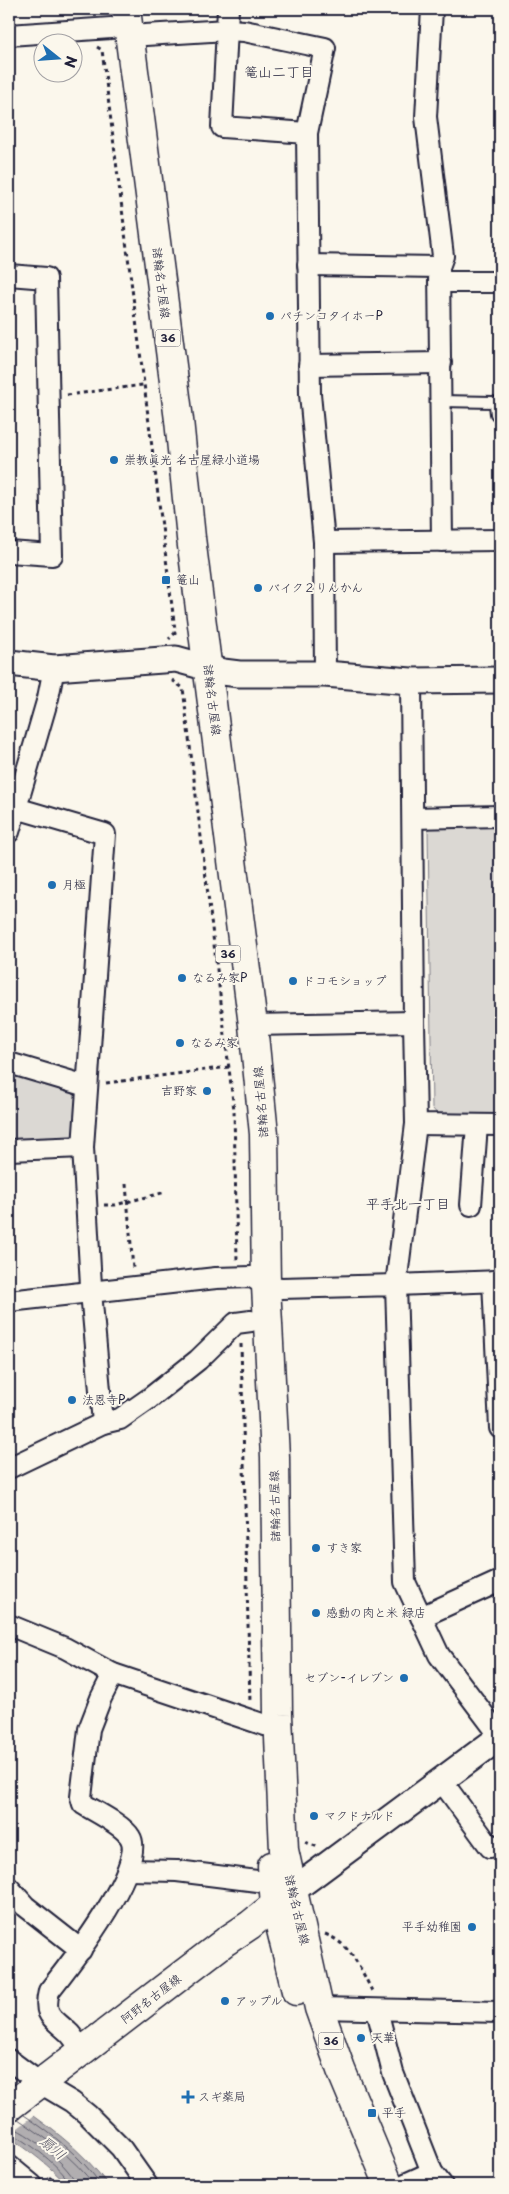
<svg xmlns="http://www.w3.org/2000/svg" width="509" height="2194" font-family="'Playpen Sans','Klee One',sans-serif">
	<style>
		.green { fill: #dbd8d3; stroke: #7e7d87 }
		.water { fill: #b1aeb0; stroke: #787681 }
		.pier { fill: #fbf7ec }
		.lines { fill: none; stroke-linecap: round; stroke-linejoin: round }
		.shore { stroke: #5b5a6a; stroke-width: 1 }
		.service-casing { stroke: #22223b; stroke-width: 14 }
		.minor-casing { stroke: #22223b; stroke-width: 24 }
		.tertiary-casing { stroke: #22223b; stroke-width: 29 }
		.secondary-casing { stroke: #22223b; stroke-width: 31 }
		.primary-casing { stroke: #22223b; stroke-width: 31 }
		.path { stroke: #22223b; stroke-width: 3; stroke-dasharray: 4 4; stroke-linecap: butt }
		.service { stroke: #fbf7ec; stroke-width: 10 }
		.minor { stroke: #fbf7ec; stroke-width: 20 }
		.tertiary { stroke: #fbf7ec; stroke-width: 25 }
		.secondary { stroke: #fbf7ec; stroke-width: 28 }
		.primary { stroke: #fbf7ec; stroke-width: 28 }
		.poi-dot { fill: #1f6fb2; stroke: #fbf7ec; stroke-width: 2 }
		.labels { text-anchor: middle; stroke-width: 4; stroke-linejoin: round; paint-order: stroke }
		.shield { fill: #fbf7ec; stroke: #636270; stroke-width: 1 }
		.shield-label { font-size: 11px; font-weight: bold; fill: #22223b }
		.street-label { font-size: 12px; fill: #22223b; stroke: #fbf7ec }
		.poi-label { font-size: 12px; fill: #22223b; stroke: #fbf7ec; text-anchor: start }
		.neighbourhood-label { font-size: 14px; fill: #22223b; stroke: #fbf7ec }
		.water-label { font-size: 14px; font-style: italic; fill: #545364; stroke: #fbf7ec }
	</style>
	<rect width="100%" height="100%" fill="#fbf7ec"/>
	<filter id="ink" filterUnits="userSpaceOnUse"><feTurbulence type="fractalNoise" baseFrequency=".02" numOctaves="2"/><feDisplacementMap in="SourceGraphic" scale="10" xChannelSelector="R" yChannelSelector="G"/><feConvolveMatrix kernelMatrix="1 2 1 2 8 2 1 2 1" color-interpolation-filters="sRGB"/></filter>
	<g filter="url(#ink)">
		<g class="green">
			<polygon points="500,823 500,1116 440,1117 432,1108 428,829 432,824"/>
			<polygon points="9,1067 76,1087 80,1096 78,1132 70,1142 9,1145"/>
		</g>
		<path class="water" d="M9,2099C45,2123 82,2149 108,2185H67C50,2166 30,2151 9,2137Z"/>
		<polygon class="pier" points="9,2096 36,2114 9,2135"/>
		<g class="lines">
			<g class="shore">
				<path d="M24,2115C52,2134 82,2157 101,2185"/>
				<path d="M18,2119C45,2137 75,2159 94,2185"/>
				<path d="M9,2127C24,2128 75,2170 76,2185"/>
				<path d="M9,2133C21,2135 69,2173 70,2185"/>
			</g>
			<defs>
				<polyline id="service" points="441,401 493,402 495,405 496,414"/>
				<g id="minor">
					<polyline points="228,9 222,127 307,133 310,394 324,542 325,674"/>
					<polyline points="432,9 426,117 443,256 439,267 442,541"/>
					<polyline points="9,35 111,28"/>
					<polyline points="129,36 227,30 244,31 325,48 307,133"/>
					<polyline points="308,265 439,267"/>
					<polyline points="9,275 46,278 52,555 9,552"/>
					<polyline points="439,282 500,282"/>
					<polyline points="309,365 441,363"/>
					<polyline points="324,542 500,540"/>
					<polyline points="411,681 414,1022"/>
					<polyline points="16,808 105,834 83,1147 92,1303 103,1423"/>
					<polyline points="413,818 500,816"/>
					<polyline points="9,832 48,698 54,668"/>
					<polyline points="253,1025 414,1022 416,1124 500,1125"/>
					<polyline points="9,1063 86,1086"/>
					<polyline points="416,1124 396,1285 500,1281"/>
					<polyline points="9,1150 83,1147"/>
					<polyline points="471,1205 477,1125"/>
					<polyline points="493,1281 500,1428"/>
					<polyline points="9,1301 216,1278 252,1277 266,1286 281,1288 396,1285 405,1582 439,1655 500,1736"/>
					<polyline points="9,1468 103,1423 120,1419 150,1398 198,1360 236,1323 251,1321"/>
					<polyline points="421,1617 500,1581"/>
					<polyline points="9,1625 65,1648 113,1674 265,1725"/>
					<polyline points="441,1780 490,1847 500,1845"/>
					<polyline points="128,1870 177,1871 273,1883"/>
					<polyline points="9,1888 25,1906 81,1950"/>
					<polyline points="319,2008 500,2012"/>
					<polyline points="377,2010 393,2073 432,2172 442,2185"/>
					<path d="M82,2052C78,2046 74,2037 68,2032C52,2017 43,2016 49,1991C68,1967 148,1865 130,1837C123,1825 96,1812 83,1804L81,1797L89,1729L101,1698L113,1674"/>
					<polyline points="9,2060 40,2083 72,2102 88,2115 121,2148 147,2185"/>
					<polyline points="9,2166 32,2185"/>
					<polyline points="403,2185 432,2172"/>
				</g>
				<g id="tertiary">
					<polyline points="9,663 54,668 176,659 223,672 239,674 325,674 411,681 500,680"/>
					<polyline points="292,1891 500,1737"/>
				</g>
				<polyline id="secondary" points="9,2107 226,1941 250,1925 292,1891"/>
				<g id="primary">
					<polyline points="126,9 179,420 191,538 253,1025 264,1134 266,1286 275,1457 278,1715 284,1850 319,2008 341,2070 389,2185"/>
					<polyline points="272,1866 275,1905 296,1991"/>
				</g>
			</defs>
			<use href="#service" class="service-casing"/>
			<use href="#minor" class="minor-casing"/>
			<use href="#tertiary" class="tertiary-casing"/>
			<use href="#secondary" class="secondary-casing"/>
			<use href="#primary" class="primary-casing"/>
			<g class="path">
				<polyline points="97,47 102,50 175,630 175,633 169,639"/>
				<polyline points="67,395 143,385"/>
				<polyline points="172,680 183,688 234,1110 237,1261"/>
				<polyline points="106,1083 229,1067"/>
				<polyline points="126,1184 133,1269"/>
				<polyline points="104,1205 115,1205 166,1192"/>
				<polyline points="241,1344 250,1703"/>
				<polyline points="305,1842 318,1847"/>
				<path d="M325,1934C350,1943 361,1969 372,1991"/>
				<polyline points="49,2177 58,2185"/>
			</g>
			<use href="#service" class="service"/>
			<use href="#minor" class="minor"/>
			<use href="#tertiary" class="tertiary"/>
			<use href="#secondary" class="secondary"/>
			<use href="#primary" class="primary"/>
		</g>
	</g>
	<g class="poi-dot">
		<circle cx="270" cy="316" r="5"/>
		<circle cx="114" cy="460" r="5"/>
		<rect x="161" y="575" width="10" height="10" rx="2.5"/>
		<circle cx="258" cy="588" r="5"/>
		<circle cx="52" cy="885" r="5"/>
		<circle cx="182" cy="978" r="5"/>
		<circle cx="293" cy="981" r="5"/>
		<circle cx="180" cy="1043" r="5"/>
		<circle cx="207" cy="1091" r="5"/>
		<circle cx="72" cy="1400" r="5"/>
		<circle cx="316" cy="1548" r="5"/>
		<circle cx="316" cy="1613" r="5"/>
		<circle cx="404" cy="1678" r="5"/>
		<circle cx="314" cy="1816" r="5"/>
		<circle cx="472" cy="1927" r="5"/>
		<circle cx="225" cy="2001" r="5"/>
		<circle cx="361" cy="2038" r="5"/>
		<path d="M185.5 2089.5h5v5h5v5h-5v5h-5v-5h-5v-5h5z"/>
		<rect x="367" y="2108" width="10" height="10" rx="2.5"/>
	</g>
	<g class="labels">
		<g class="shield">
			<rect x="155.5" y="329.5" width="25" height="17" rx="4"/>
			<rect x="215.5" y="945.5" width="25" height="17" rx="4"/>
			<rect x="318.5" y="2032.5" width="25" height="17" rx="4"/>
		</g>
		<g class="shield-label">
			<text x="168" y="342">36</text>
			<text x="228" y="958">36</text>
			<text x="331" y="2045">36</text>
		</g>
		<g class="street-label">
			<text transform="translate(161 283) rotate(83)" y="4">諸輪名古屋線</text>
			<text transform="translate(212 700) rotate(83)" y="4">諸輪名古屋線</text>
			<text transform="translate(261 1102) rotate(-95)" y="4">諸輪名古屋線</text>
			<text transform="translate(275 1506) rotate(-91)" y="4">諸輪名古屋線</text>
			<text transform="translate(297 1910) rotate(77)" y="4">諸輪名古屋線</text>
			<text transform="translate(151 1999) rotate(-38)" y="4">阿野名古屋線</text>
		</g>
		<g class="poi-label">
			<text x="280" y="320">パチンコタイホーP</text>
			<text x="124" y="464">崇教眞光 名古屋緑小道場</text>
			<text x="176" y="584">篭山</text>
			<text x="268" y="592">バイク２りんかん</text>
			<text x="62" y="889">月極</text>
			<text x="192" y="982">なるみ家P</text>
			<text x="303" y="985">ドコモショップ</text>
			<text x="190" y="1047">なるみ家</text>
			<text x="197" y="1095" text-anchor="end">吉野家</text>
			<text x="82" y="1404">法恩寺P</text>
			<text x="326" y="1552">すき家</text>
			<text x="326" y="1617">感動の肉と米 緑店</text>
			<text x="394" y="1682" text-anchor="end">セブン-イレブン</text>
			<text x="324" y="1820">マクドナルド</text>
			<text x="462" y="1931" text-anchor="end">平手幼稚園</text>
			<text x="235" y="2005">アップル</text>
			<text x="371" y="2042">天華</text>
			<text x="198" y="2101">スギ薬局</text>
			<text x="382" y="2117">平手</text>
		</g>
		<g class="neighbourhood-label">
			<text x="279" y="77">篭山二丁目</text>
			<text x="408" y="1209">平手北一丁目</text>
		</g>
		<g class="water-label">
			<text transform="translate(53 2148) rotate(40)" y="5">扇川</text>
		</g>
	</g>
	<rect width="509" height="2194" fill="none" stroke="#fbf7ec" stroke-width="30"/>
	<rect x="15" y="15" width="479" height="2164" fill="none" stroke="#22223b" stroke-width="2" filter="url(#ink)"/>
	<g transform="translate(58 58) rotate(107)"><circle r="24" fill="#fbf7ec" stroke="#a4a2a5"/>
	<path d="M0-4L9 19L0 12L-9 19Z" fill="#1f6fb2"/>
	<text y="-8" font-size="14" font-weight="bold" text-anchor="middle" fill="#22223b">N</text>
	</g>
</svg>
